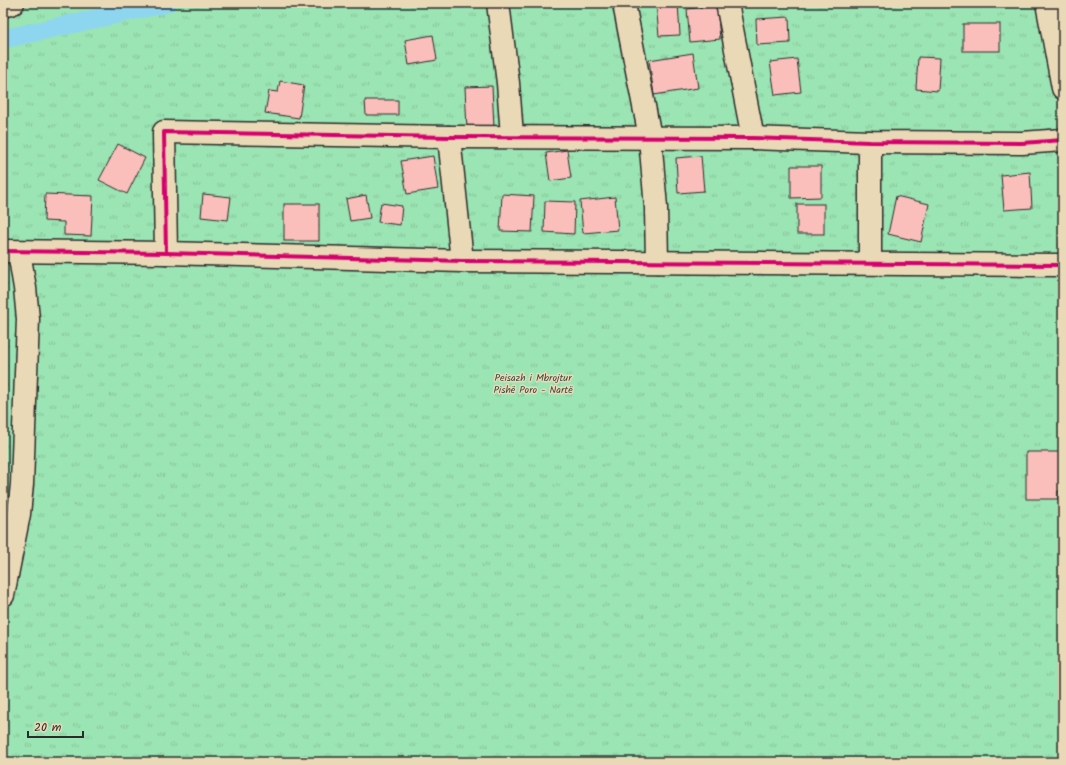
<svg xmlns="http://www.w3.org/2000/svg" width="1066" height="765" font-family="Kalam,sans-serif">
	<style>
		.park { fill: url(#park-tufts); stroke: #63886f }
		.lines { fill: none; stroke-linecap: round; stroke-linejoin: round }
		.canal { stroke: #8ed6ef; stroke-width: 19 }
		.building { fill: #fbbfbb; stroke: #2b2b2b }
		.minor-casing { stroke: #2b2b2b; stroke-width: 25 }
		.tertiary-casing { stroke: #2b2b2b; stroke-width: 25 }
		.minor { stroke: #ead9b6; stroke-width: 22 }
		.tertiary { stroke: #ead9b6; stroke-width: 22 }
		.cycleway-casing { stroke: #ead9b6; stroke-width: 6 }
		.cycleway { stroke: #d6006c; stroke-width: 4 }
		.labels { text-anchor: middle; stroke-width: 3; stroke-linejoin: round; paint-order: stroke }
		.park-label { font-size: 10px; fill: #3c473f; stroke: #ead9b6 }
	</style>
	<defs>
		<pattern id="park-tufts" width="24" height="20" patternUnits="userSpaceOnUse"><rect width="24" height="20" fill="#9be4b3"/><path d="M3 7l-1-3M5 7V3M7 7l1-3M15 17l-1-3M17 17v-4M19 17l1-3" fill="none" stroke="#86c49a"/></pattern>
	</defs>
	<rect width="100%" height="100%" fill="#edd4b7"/>
	<filter id="ink" filterUnits="userSpaceOnUse"><feTurbulence type="fractalNoise" baseFrequency=".025" numOctaves="2"/><feDisplacementMap in="SourceGraphic" scale="8" xChannelSelector="R" yChannelSelector="G"/><feConvolveMatrix kernelMatrix="1 2 1 2 8 2 1 2 1" color-interpolation-filters="sRGB"/></filter>
	<g filter="url(#ink)">
		<rect class="park" x="3" y="3" width="1060" height="759"/>
		<g class="lines">
			<polyline class="canal" points="3,39 167,3"/>
		</g>
		<g class="building">
			<polygon points="656,3 678,3 680,35 659,36"/>
			<polygon points="717,6 720,39 690,42 687,9"/>
			<polygon points="789,17 790,43 757,45 756,19"/>
			<rect x="963" y="24" width="37" height="27"/>
			<polygon points="433,35 437,60 409,65 405,40"/>
			<polygon points="693,53 698,88 654,95 649,60"/>
			<polygon points="918,57 940,58 938,91 916,89"/>
			<polygon points="797,59 801,92 775,95 770,62"/>
			<polygon points="280,81 304,85 299,118 265,113 269,91 278,92"/>
			<polygon points="492,86 494,128 467,130 465,87"/>
			<polygon points="365,100 398,100 398,115 366,115"/>
			<polygon points="118,144 145,158 127,194 99,180"/>
			<polygon points="567,150 571,178 550,181 546,153"/>
			<polygon points="433,156 438,189 407,194 401,161"/>
			<polygon points="701,156 704,191 678,193 676,158"/>
			<polygon points="791,166 821,166 821,197 791,198"/>
			<polygon points="1030,172 1032,208 1004,210 1001,175"/>
			<polygon points="45,194 93,196 91,236 64,235 64,222 44,221"/>
			<polygon points="203,194 231,197 228,220 201,217"/>
			<polygon points="502,194 534,196 532,232 500,231"/>
			<polygon points="366,195 370,218 350,221 346,199"/>
			<polygon points="896,196 929,204 921,242 888,234"/>
			<polygon points="615,197 618,230 583,233 580,201"/>
			<polygon points="545,201 575,202 574,234 544,232"/>
			<polygon points="381,203 402,206 400,225 378,222"/>
			<rect x="284" y="204" width="35" height="37"/>
			<rect x="797" y="204" width="27" height="30"/>
			<polygon points="1026,452 1063,452 1063,491 1058,491 1058,499 1026,499"/>
		</g>
		<g class="lines">
			<defs>
				<g id="minor">
					<polyline points="498,3 508,83 512,136"/>
					<polyline points="727,3 753,138"/>
					<polyline points="1047,3 1063,88"/>
					<polyline points="3,6 13,3"/>
					<polyline points="625,9 650,137 656,208 657,262"/>
					<polyline points="449,137 462,261"/>
					<polyline points="870,142 870,263"/>
					<polyline points="166,253 164,132 449,137 753,138 870,142 1022,143 1063,140"/>
					<polyline points="3,595 19,514 22,484 28,319 25,288 19,252"/>
				</g>
				<polyline id="tertiary" points="3,251 166,253 462,261 1063,265"/>
			</defs>
			<use href="#minor" class="minor-casing"/>
			<use href="#tertiary" class="tertiary-casing"/>
			<use href="#minor" class="minor"/>
			<use href="#tertiary" class="tertiary"/>
			<defs>
				<g id="cycleway">
					<polyline points="3,251 166,253 462,261 1063,265"/>
					<polyline points="166,253 164,132 449,137 753,138 870,142 1022,143 1063,140"/>
				</g>
			</defs>
			<use href="#cycleway" class="cycleway-casing"/>
			<use href="#cycleway" class="cycleway"/>
		</g>
	</g>
	<g class="labels">
		<g class="park-label">
			<text x="533" y="381">Peisazh i Mbrojtur<tspan x="533" dy="12">Pishë Poro - Nartë</tspan></text>
		</g>
	</g>
	<rect width="1066" height="765" fill="none" stroke="#ead9b6" stroke-width="16"/>
	<rect x="8" y="8" width="1050" height="749" fill="none" stroke="#2b2b2b" stroke-width="1.5" filter="url(#ink)"/>
	<path d="M28 731v6h55v-6" fill="none" stroke="#2b2b2b" stroke-width="2"/>
	<text x="34" y="731" font-size="12" fill="#2b2b2b" stroke="#ead9b6" stroke-width="3" paint-order="stroke">20 m</text>
</svg>
